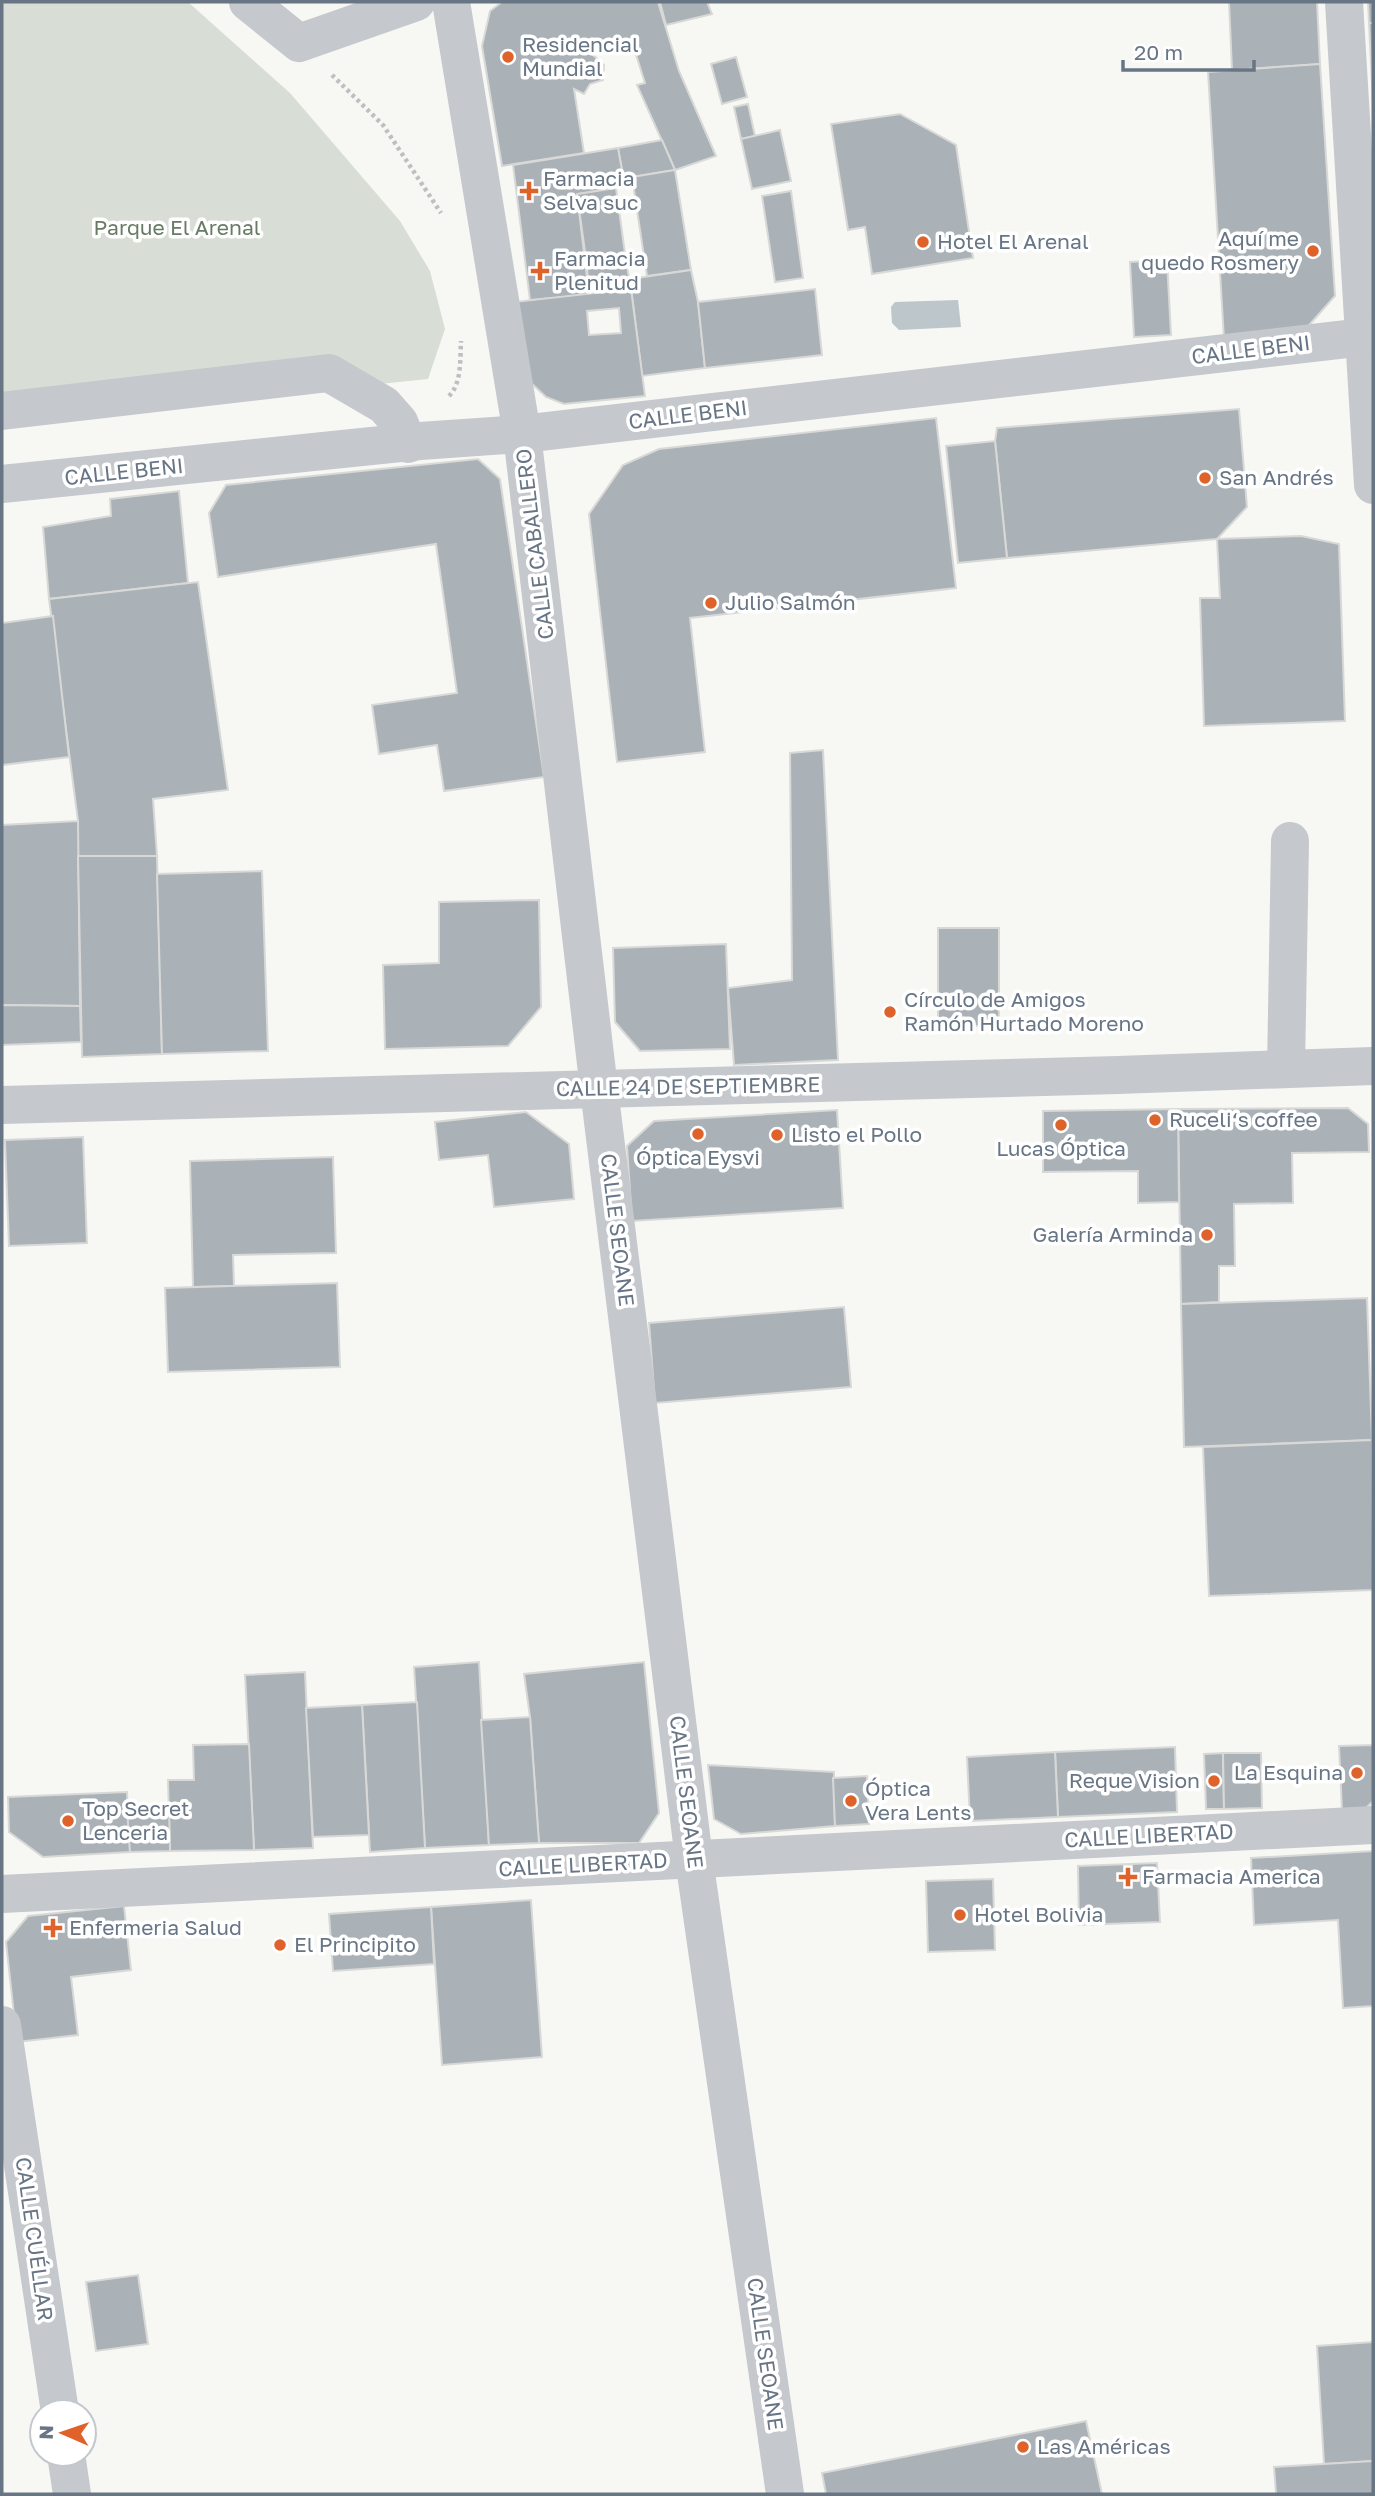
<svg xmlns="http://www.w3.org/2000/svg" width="1375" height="2496" font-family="'Golos Text',sans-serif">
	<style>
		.green { fill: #d8ded5 }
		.water { fill: #bcc6cb }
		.building { fill: #aab1b7; stroke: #d8d9d7; stroke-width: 2; fill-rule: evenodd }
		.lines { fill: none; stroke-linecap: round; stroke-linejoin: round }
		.path { stroke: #bdbfc1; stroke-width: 4.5; stroke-dasharray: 3.5 3.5; stroke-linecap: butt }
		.minor { stroke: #c5c8cc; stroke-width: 38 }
		.poi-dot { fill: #e0622b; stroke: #fff; stroke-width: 2.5 }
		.labels { text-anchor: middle; stroke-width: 7; stroke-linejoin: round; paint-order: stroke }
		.poi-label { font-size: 21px; fill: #677585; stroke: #fff; text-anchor: start }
		.park-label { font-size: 21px; fill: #687c65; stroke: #fff }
		.street-label { font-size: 21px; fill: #677585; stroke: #fff }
	</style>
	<rect width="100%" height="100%" fill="#f7f7f4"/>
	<polygon class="green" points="2,2 188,2 290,93 400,221 430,271 445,329 428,379 2,423"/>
	<polygon class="water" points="958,300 961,327 899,330 892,323 891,307 895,302"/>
	<g class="building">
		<polygon points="502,2 658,2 679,71 716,156 675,170 637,85 645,83 633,45 592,54 604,65 603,80 590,84 584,94 574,89 584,153 502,166 482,46 490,11"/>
		<polygon points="660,2 707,2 712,14 666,25"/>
		<polygon points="1229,2 1317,2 1320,64 1232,70"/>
		<polygon points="1368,2 1373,2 1373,23 1369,23"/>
		<polygon points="1369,23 1373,23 1373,104"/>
		<polygon points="736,57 747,97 722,104 711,64"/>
		<polygon points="1320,64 1335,296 1302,333 1224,339 1208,72"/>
		<polygon points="748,104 755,136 741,139 734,107"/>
		<polygon points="900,114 956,145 973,258 872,274 865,227 848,230 831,124"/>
		<polygon points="780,130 791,181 752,189 741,139"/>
		<polygon points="662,140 675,170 632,177 625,187 618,148"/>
		<polygon points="618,148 625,187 577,194 589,295 530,300 513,165"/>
		<polygon points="675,170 691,270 647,276 632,177"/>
		<polygon points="616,188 626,261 587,266 577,194"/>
		<polygon points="791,191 803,278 775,282 762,196"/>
		<polygon points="1167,260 1171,335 1134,337 1130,262"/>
		<polygon points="626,261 631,289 589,295 587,266"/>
		<polygon points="691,270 698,302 705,368 642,376 630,279"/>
		<path d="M631,289L645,396L564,404L546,397L529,381L514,302ZM619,308L621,333L589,335L587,311Z"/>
		<polygon points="815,289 822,355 705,368 698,302"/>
		<polygon points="1239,409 1247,507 1217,539 1007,558 995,441 997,428"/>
		<polygon points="936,418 956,588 690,618 705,752 617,762 589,514 623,465 659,449"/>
		<polygon points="995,441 1007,558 958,563 946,446"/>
		<polygon points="478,459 500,479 544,777 444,791 437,745 379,754 372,705 457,693 436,544 218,577 209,513 226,485"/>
		<polygon points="179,491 188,583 49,599 43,527 111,516 110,499"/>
		<polygon points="1301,536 1339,544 1345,721 1204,726 1200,598 1220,598 1217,539"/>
		<polygon points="198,582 228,790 153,799 157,856 78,856 78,821 49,599"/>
		<polygon points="53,616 69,757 2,765 2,623"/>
		<polygon points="823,750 838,1060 734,1065 728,988 792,980 790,753"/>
		<polygon points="78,821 80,1006 2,1005 2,825"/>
		<polygon points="78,856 157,856 162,1054 82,1057"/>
		<polygon points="262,871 268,1051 162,1054 157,874"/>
		<polygon points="539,900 541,1007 508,1046 385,1049 383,965 439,963 439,902"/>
		<rect x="938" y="928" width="61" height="98"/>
		<polygon points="726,944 730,1049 640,1051 615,1022 613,948"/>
		<polygon points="2,1005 80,1006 81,1042 2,1045"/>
		<polygon points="1348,1108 1368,1124 1369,1152 1292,1153 1293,1203 1234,1204 1235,1266 1219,1266 1219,1302 1181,1304 1178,1109"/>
		<polygon points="1178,1109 1179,1202 1138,1203 1138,1171 1043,1172 1043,1111"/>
		<polygon points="837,1110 843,1208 632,1221 627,1146 654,1121"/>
		<polygon points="526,1112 569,1144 574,1199 494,1207 488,1155 439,1160 435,1122"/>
		<polygon points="83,1137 87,1243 9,1246 5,1140"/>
		<polygon points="333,1157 336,1253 233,1255 234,1286 193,1287 190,1161"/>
		<polygon points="337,1283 340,1367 168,1372 165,1288"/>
		<polygon points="1367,1298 1372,1440 1184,1447 1181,1304"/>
		<polygon points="844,1307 851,1387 655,1403 649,1323"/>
		<polygon points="1372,1440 1373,1590 1209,1596 1203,1447"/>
		<polygon points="479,1662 489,1845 425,1848 414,1667"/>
		<polygon points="644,1662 659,1813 639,1843 539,1843 530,1717 524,1674"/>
		<polygon points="305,1672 313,1848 254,1850 245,1675"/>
		<polygon points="417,1702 425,1848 370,1852 362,1705"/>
		<polygon points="362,1705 369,1835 313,1837 306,1708"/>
		<polygon points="530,1717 539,1843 489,1845 481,1720"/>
		<polygon points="249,1744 254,1850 170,1851 168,1780 194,1780 193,1745"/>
		<polygon points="1373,1745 1373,1801 1365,1809 1342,1811 1339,1746"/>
		<polygon points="1175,1747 1177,1812 1058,1817 1055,1752"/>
		<polygon points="1055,1752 1058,1817 970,1821 967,1757"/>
		<polygon points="1223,1753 1224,1809 1206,1809 1204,1754"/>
		<polygon points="1223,1753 1261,1753 1262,1808 1224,1809"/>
		<polygon points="708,1765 834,1772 835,1826 741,1834 714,1819"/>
		<polygon points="867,1776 869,1824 835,1826 833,1778"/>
		<polygon points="127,1792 130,1852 43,1857 9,1832 8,1797"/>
		<polygon points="169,1807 170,1851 130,1852 127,1809"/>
		<polygon points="1373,1851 1373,2006 1343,2008 1338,1920 1254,1925 1251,1858"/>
		<polygon points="1157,1863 1160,1922 1079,1925 1078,1866"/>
		<polygon points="993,1879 995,1950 928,1952 926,1881"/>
		<polygon points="531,1900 542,2057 442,2065 431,1907"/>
		<polygon points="124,1906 131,1970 71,1977 78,2035 17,2042 6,1942 28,1916"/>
		<polygon points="431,1907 434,1964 333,1971 329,1914"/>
		<polygon points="138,2275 148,2344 96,2351 86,2282"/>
		<polygon points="1373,2342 1373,2461 1324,2464 1317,2346"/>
		<polygon points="1086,2421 1102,2494 826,2494 822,2473"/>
		<polygon points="1373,2461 1373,2494 1276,2494 1274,2467"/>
	</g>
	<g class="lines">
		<g class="path">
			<polyline points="332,75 383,125 441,213"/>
			<path d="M449,396C462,383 460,359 461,341"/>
		</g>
		<g class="minor">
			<polyline points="248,2 299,43 416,2"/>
			<polyline points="451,2 522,434 599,1089 694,1859 785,2494"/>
			<polyline points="1344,2 1373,485"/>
			<polyline points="2,411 329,373 384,405 399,422 408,444"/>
			<polyline points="2,484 420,441 522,434 1373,336"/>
			<polyline points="1286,1069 1290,841"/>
			<polyline points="2,1105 1118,1075 1373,1066"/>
			<polyline points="2,1894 1373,1825"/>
			<polyline points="2,2025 60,2412"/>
			<polyline points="66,2454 72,2494"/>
		</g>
	</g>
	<g class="poi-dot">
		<circle cx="508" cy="57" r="7"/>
		<path d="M525.5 180.5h7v7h7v7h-7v7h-7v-7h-7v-7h7z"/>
		<circle cx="923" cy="242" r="7"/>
		<circle cx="1313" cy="251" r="7"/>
		<path d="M536.5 260.5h7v7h7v7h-7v7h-7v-7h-7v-7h7z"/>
		<circle cx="1205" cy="478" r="7"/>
		<circle cx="711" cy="603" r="7"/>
		<circle cx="890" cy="1012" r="7"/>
		<circle cx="1155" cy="1120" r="7"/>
		<circle cx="1061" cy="1125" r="7"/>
		<circle cx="698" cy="1134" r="7"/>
		<circle cx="777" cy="1135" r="7"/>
		<circle cx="1207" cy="1235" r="7"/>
		<circle cx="1357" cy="1773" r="7"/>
		<circle cx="1214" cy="1781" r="7"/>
		<circle cx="851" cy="1801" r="7"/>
		<circle cx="68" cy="1821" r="7"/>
		<path d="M1124.5 1866.5h7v7h7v7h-7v7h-7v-7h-7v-7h7z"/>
		<circle cx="960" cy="1915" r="7"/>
		<path d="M49.5 1917.5h7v7h7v7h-7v7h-7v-7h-7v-7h7z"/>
		<circle cx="280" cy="1945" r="7"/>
		<circle cx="1023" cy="2447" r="7"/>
	</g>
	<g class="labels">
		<g class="poi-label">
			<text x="522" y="52">Residencial<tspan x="522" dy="24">Mundial</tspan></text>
			<text x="543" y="186">Farmacia<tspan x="543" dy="24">Selva suc</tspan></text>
			<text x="1299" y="246" text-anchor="end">Aquí me<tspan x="1299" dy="24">quedo Rosmery</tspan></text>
			<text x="937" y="249">Hotel El Arenal</text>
			<text x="554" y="266">Farmacia<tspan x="554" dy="24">Plenitud</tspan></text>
			<text x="1219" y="485">San Andrés</text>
			<text x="725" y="610">Julio Salmón</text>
			<text x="904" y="1007">Círculo de Amigos<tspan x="904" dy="24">Ramón Hurtado Moreno</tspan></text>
			<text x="1169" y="1127">Ruceli‘s coffee</text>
			<text x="791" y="1142">Listo el Pollo</text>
			<text x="1061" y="1156" text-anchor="middle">Lucas Óptica</text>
			<text x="698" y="1165" text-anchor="middle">Óptica Eysvi</text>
			<text x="1193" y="1242" text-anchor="end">Galería Arminda</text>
			<text x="1343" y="1780" text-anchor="end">La Esquina</text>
			<text x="1200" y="1788" text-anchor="end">Reque Vision</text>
			<text x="865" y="1796">Óptica<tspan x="865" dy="24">Vera Lents</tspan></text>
			<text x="82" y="1816">Top Secret<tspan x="82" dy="24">Lenceria</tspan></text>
			<text x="1142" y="1884">Farmacia America</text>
			<text x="974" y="1922">Hotel Bolivia</text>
			<text x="69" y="1935">Enfermeria Salud</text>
			<text x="294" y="1952">El Principito</text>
			<text x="1037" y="2454">Las Américas</text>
		</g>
		<g class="park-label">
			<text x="177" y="235">Parque El Arenal</text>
		</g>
		<g class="street-label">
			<text transform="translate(1251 350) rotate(-7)" y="7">CALLE BENI</text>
			<text transform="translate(688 415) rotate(-7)" y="7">CALLE BENI</text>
			<text transform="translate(124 472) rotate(-6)" y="7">CALLE BENI</text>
			<text transform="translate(535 544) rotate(-97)" y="7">CALLE CABALLERO</text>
			<text transform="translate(688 1087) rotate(-1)" y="7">CALLE 24 DE SEPTIEMBRE</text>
			<text transform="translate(617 1230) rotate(83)" y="7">CALLE SEOANE</text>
			<text transform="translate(686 1792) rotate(83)" y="7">CALLE SEOANE</text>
			<text transform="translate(1149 1836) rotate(-3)" y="7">CALLE LIBERTAD</text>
			<text transform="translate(583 1865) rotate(-3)" y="7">CALLE LIBERTAD</text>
			<text transform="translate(34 2239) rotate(82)" y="7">CALLE CUÉLLAR</text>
			<text transform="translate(765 2354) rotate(82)" y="7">CALLE SEOANE</text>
		</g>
	</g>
	<rect width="1375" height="2496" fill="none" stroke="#677585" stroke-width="7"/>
	<g transform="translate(63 2433) rotate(272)"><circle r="33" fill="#ffffff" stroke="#c2c8ce" stroke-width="2"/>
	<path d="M0-5L12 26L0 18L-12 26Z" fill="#e0622b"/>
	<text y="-10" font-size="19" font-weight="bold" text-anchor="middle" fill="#677585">N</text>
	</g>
	<path d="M1123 60v10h131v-10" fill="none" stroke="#677585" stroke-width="3.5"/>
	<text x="1134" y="60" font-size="21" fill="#677585" stroke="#ffffff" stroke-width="5" paint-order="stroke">20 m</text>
</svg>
